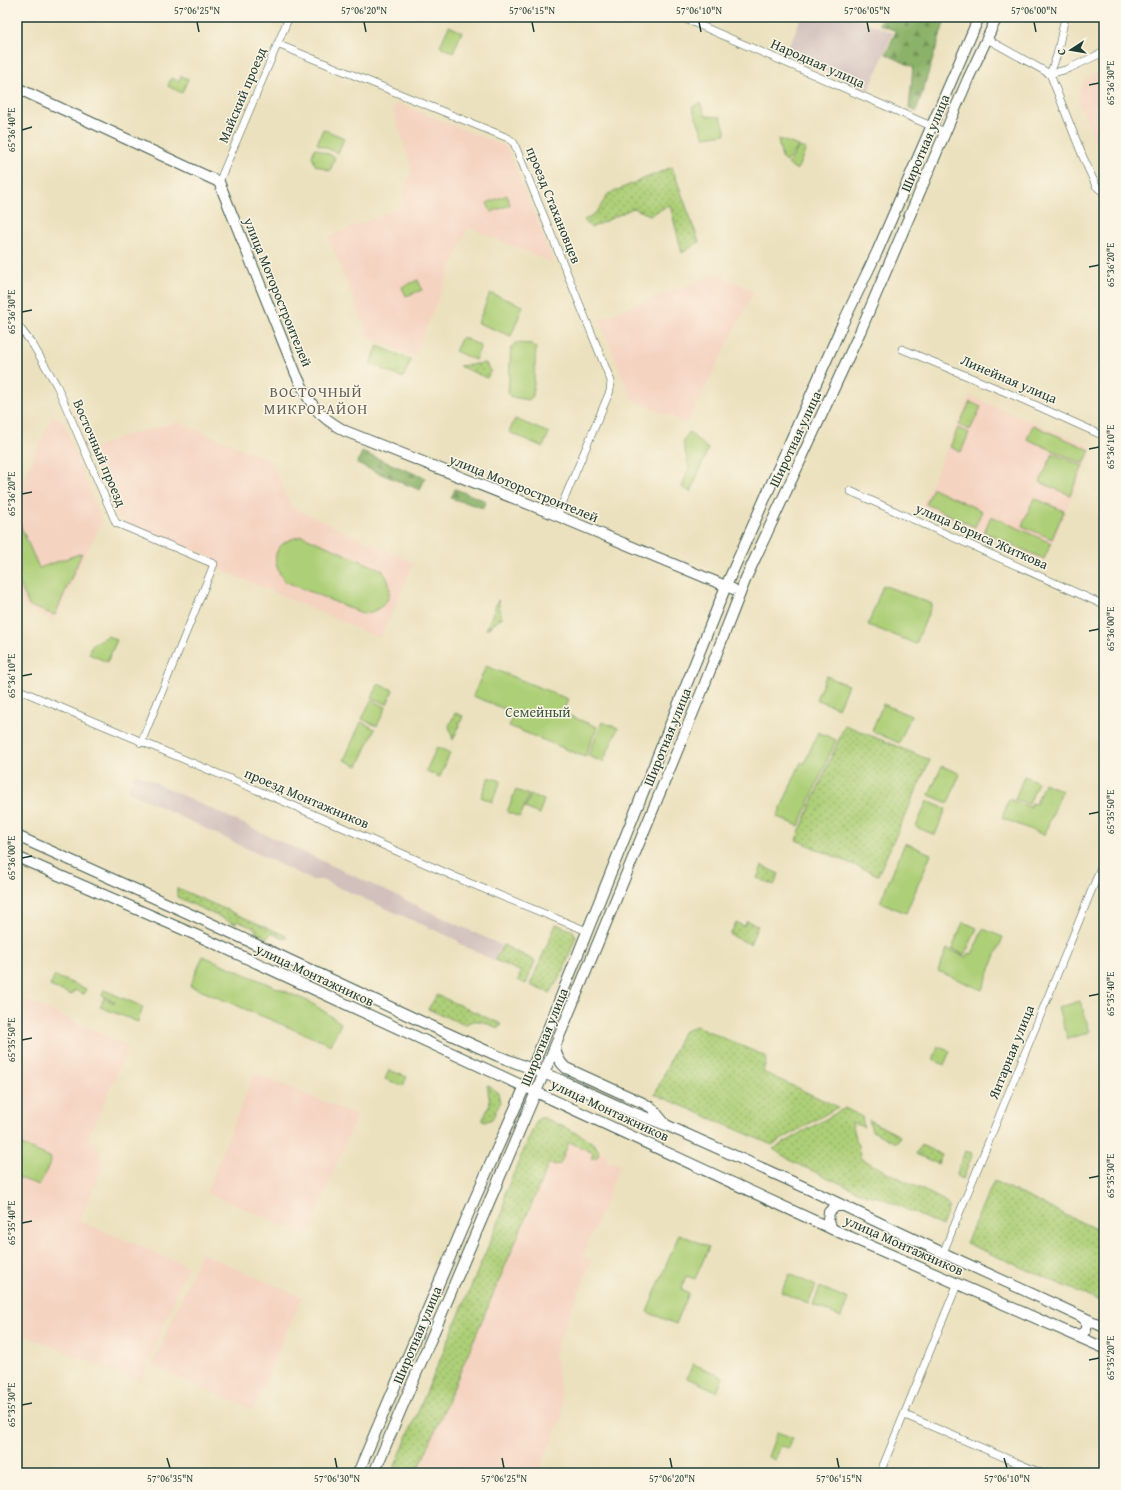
<svg xmlns="http://www.w3.org/2000/svg" width="1121" height="1490" font-family="'Gentium Book Plus',serif">
	<style>
		.built { fill: #f5d3c1 }
		.industrial { fill: #d1c0bc }
		.grass { fill: url(#grass-dots); stroke: #668656 }
		.forest { fill: url(#forest-firs); stroke: #54784e }
		.green { fill: #adcf77; stroke: #668656 }
		.lines { fill: none; stroke-linecap: round; stroke-linejoin: round }
		.street-casing { stroke: #3e5649; stroke-width: 8 }
		.secondary-casing { stroke: #3e5649; stroke-width: 12 }
		.street { stroke: #fff; stroke-width: 7 }
		.secondary { stroke: #fff; stroke-width: 10 }
		.ticks { fill: none; stroke: #1f3d34; stroke-width: 1.5 }
		.labels { text-anchor: middle; stroke-width: 3; stroke-linejoin: round; paint-order: stroke }
		.street-label { font-size: 14px; fill: #1f3d34; stroke: #fcf5e5 }
		.park-label { font-size: 14px; fill: #3b5a41; stroke: #fcf5e5 }
		.neighbourhood-label { font-size: 15px; letter-spacing: 1px; fill: #64645d; stroke: #fcf5e5 }
		.neatline { fill: none; stroke: #1f3d34; stroke-width: 1.5 }
		.ticks-label { font-size: 10px; text-anchor: middle; fill: #1f3d34 }
	</style>
	<defs>
		<pattern id="grass-dots" width="8" height="8" patternUnits="userSpaceOnUse"><rect width="8" height="8" fill="#adcf77"/><path d="M2 2h.1M6 6h.1" fill="none" stroke="#8ca962" stroke-width="1.8" stroke-linecap="round"/></pattern>
		<pattern id="forest-firs" width="22" height="20" patternUnits="userSpaceOnUse"><rect width="22" height="20" fill="#8ab268"/><path d="M5 1l3.5 6h-7zM16 11l3.5 6h-7z" fill="#709256"/></pattern>
	</defs>
	<rect width="100%" height="100%" fill="#fcf5e5"/>
	<filter id="ink" filterUnits="userSpaceOnUse"><feTurbulence type="fractalNoise" baseFrequency=".025" numOctaves="2"/><feDisplacementMap in="SourceGraphic" scale="8" xChannelSelector="R" yChannelSelector="G"/><feConvolveMatrix kernelMatrix="1 2 1 2 8 2 1 2 1" color-interpolation-filters="sRGB"/></filter>
	<filter id="wash" filterUnits="userSpaceOnUse"><feTurbulence type="fractalNoise" baseFrequency=".012" numOctaves="4" result="noise"/><feDisplacementMap in="SourceGraphic" scale="16" xChannelSelector="R" yChannelSelector="G"/><feGaussianBlur stdDeviation="0.9" result="paint"/><feColorMatrix in="noise" values="0 0 0 0 0 0 0 0 0 0 0 0 0 0 0 0 0 1.4 0 .05"/><feComposite in="paint" operator="in"/></filter>
	<g filter="url(#wash)">
		<rect width="100%" height="100%" fill="#ebe1be"/>
		<g class="built">
			<polygon points="1104,69 1104,164 1077,97 1085,79"/>
			<polygon points="397,103 507,147 554,263 468,227 414,357 369,337 328,237 400,207 412,168 393,110"/>
			<polygon points="717,274 754,291 687,424 632,399 599,319"/>
			<polygon points="970,396 1089,446 1092,450 1044,561 922,505"/>
			<polygon points="53,415 63,420 102,523 86,553 55,620 25,608 17,587 17,493"/>
			<polygon points="179,422 271,461 291,507 414,563 380,638 217,568 220,561 119,519 90,450 122,436"/>
			<polygon points="18,996 129,1046 88,1139 98,1144 102,1168 79,1221 188,1266 141,1381 17,1333"/>
			<polygon points="254,1073 357,1115 308,1235 206,1193"/>
			<polygon points="569,1142 593,1153 591,1158 596,1157 599,1152 606,1155 610,1165 613,1161 620,1166 583,1256 592,1260 555,1350 563,1415 538,1473 417,1473 550,1163 560,1164"/>
			<polygon points="201,1253 302,1297 253,1410 152,1366"/>
		</g>
		<g class="industrial">
			<polygon points="801,17 854,17 893,33 869,90 786,54"/>
			<polygon points="135,773 501,945 494,961 458,943 459,941 322,880 312,880 127,791"/>
		</g>
		<g class="grass">
			<polygon points="672,167 699,242 682,253 670,205 650,215 633,208 591,228 584,220 597,212 608,194"/>
			<polygon points="486,363 488,368 491,370 487,378 459,366"/>
			<polygon points="498,600 502,618 486,630"/>
			<polygon points="455,713 463,716 453,740 449,726"/>
			<polygon points="845,725 930,760 878,875 796,840"/>
			<polygon points="762,866 779,874 774,885 757,878"/>
			<polygon points="177,888 286,936 287,937 286,939 271,933 267,938 255,932 256,929 237,921 235,924 177,897"/>
			<polygon points="747,921 758,926 750,944 730,935 736,923 744,926"/>
			<polygon points="556,924 573,931 576,936 563,972 550,993 530,985"/>
			<polygon points="503,945 535,961 526,984 518,980 521,972 495,960"/>
			<path d="M437,995L501,1024L498,1028C487,1024 476,1016 465,1025L428,1009Z"/>
			<polygon points="696,1026 767,1057 763,1072 838,1107 772,1145 655,1094 683,1032"/>
			<polygon points="487,1085 498,1092 500,1103 492,1119 485,1122 482,1121 490,1103"/>
			<polygon points="845,1108 862,1117 864,1127 852,1122 861,1159 943,1200 949,1207 942,1226 882,1198 864,1194 793,1162 773,1149"/>
			<path d="M539,1118H544C556,1124 597,1139 599,1152L597,1157L591,1159L593,1153L569,1142L560,1164L555,1165L549,1163L417,1473H392L504,1209L505,1193L537,1120Z"/>
			<polygon points="869,1120 900,1136 896,1143 872,1131"/>
			<polygon points="921,1145 942,1155 938,1164 916,1154"/>
			<polygon points="965,1151 973,1153 963,1179 958,1177 957,1173"/>
			<polygon points="994,1181 1104,1233 1104,1303 966,1243"/>
		</g>
		<g class="forest">
			<polygon points="882,17 946,17 916,112 909,108 913,67 886,54 896,31 879,24"/>
			<polygon points="362,452 425,478 420,490 357,464"/>
			<path d="M455,489L486,501L483,508C472,504 462,502 451,498Z"/>
		</g>
		<g class="green">
			<polygon points="449,26 462,32 453,52 440,46"/>
			<polygon points="181,76 188,79 182,93 168,86 171,78 179,81"/>
			<polygon points="700,103 706,116 721,117 726,134 704,137 692,107"/>
			<polygon points="323,129 344,138 338,153 317,144"/>
			<polygon points="778,139 799,146 786,162 782,159"/>
			<polygon points="799,147 806,149 797,170 788,164"/>
			<polygon points="315,148 335,157 330,171 315,165 312,156"/>
			<polygon points="507,195 510,205 491,212 487,203"/>
			<polygon points="418,280 422,290 406,296 402,287"/>
			<polygon points="490,293 523,306 511,336 478,323"/>
			<polygon points="462,337 481,346 475,360 455,351"/>
			<polygon points="515,343 532,344 536,348 533,396 529,400 511,397 508,393 511,347"/>
			<polygon points="378,346 411,360 403,378 370,364"/>
			<polygon points="970,402 981,407 970,430 959,425"/>
			<polygon points="515,419 549,433 543,447 509,432"/>
			<polygon points="1033,425 1090,450 1084,464 1027,439"/>
			<polygon points="958,428 969,433 961,452 950,447"/>
			<polygon points="689,432 708,449 691,492 682,487 689,467 683,442"/>
			<polygon points="1053,453 1083,466 1070,495 1040,482"/>
			<polygon points="933,488 982,511 975,527 926,504"/>
			<polygon points="1034,498 1064,511 1052,539 1022,526"/>
			<polygon points="991,516 1051,543 1044,559 984,532"/>
			<polygon points="17,518 39,568 82,553 55,615 29,606 17,577"/>
			<path d="M303,536L382,570C398,591 388,609 364,614L284,581C268,557 275,541 303,536Z"/>
			<polygon points="883,585 932,604 916,644 868,625"/>
			<polygon points="108,636 117,640 107,662 89,654 93,644"/>
			<polygon points="486,666 568,699 563,713 597,727 585,757 509,726 514,713 473,696"/>
			<polygon points="826,676 848,685 838,708 816,699"/>
			<polygon points="378,684 393,690 387,704 372,698"/>
			<polygon points="371,700 386,707 377,726 362,719"/>
			<polygon points="883,704 911,716 899,743 872,731"/>
			<polygon points="361,722 375,729 358,766 344,760"/>
			<polygon points="602,722 618,728 603,762 588,756"/>
			<polygon points="818,732 836,740 799,826 777,817 801,762 804,764"/>
			<polygon points="437,747 450,753 440,777 426,771"/>
			<polygon points="942,766 960,774 948,803 929,795"/>
			<polygon points="1024,776 1038,782 1029,804 1015,799"/>
			<polygon points="489,777 501,781 492,802 481,797"/>
			<polygon points="1044,783 1062,791 1044,835 1002,818 1009,799 1030,807 1032,803 1036,804"/>
			<polygon points="516,790 529,795 520,817 507,812"/>
			<polygon points="531,795 544,800 539,814 525,808"/>
			<polygon points="927,801 946,809 935,835 916,827"/>
			<polygon points="905,843 931,854 906,913 880,902"/>
			<polygon points="963,922 977,928 965,955 952,949"/>
			<polygon points="983,929 1003,937 982,990 938,971 947,949 967,957 969,953 972,954"/>
			<polygon points="203,956 310,1002 341,1023 331,1045 190,986"/>
			<polygon points="55,976 86,989 84,994 74,990 72,995 50,986"/>
			<polygon points="104,990 143,1007 138,1022 100,1007 104,998 114,1003 115,1002 102,995"/>
			<polygon points="1080,1001 1090,1032 1068,1039 1058,1008"/>
			<polygon points="938,1047 950,1051 944,1065 933,1060"/>
			<polygon points="389,1070 407,1077 403,1086 385,1079"/>
			<polygon points="17,1143 50,1157 51,1161 39,1185 17,1177"/>
			<polygon points="679,1234 709,1247 695,1279 686,1276 681,1289 689,1293 676,1324 647,1312"/>
			<polygon points="790,1274 816,1286 808,1304 781,1292"/>
			<polygon points="820,1287 848,1299 841,1317 813,1305"/>
			<polygon points="693,1364 723,1377 717,1391 687,1378"/>
			<polygon points="777,1432 793,1438 789,1448 781,1446 775,1460 768,1457"/>
		</g>
	</g>
	<g filter="url(#ink)">
		<g class="lines">
			<defs>
				<g id="street">
					<polyline points="681,17 945,132"/>
					<polyline points="987,39 1050,74 1083,157 1096,186 1104,193"/>
					<polyline points="277,44 508,138 514,143 611,381 610,391 557,516"/>
					<polyline points="1050,74 1057,55 1065,17"/>
					<polyline points="1050,74 1068,69 1104,52"/>
					<polyline points="219,182 289,17"/>
					<polyline points="17,324 33,345 57,386 116,523 214,564 141,743"/>
					<polyline points="902,349 1015,396 1104,436"/>
					<polyline points="850,491 1104,605"/>
					<polyline points="17,689 285,802 467,882 587,931"/>
					<polyline points="943,1253 1104,860"/>
					<polyline points="905,1415 1041,1473"/>
					<polyline points="880,1473 957,1285"/>
				</g>
				<g id="secondary">
					<path d="M17,88L219,182L296,374C310,404 316,415 345,431L551,513L733,589"/>
					<polyline points="17,836 212,924 418,1020 498,1056 561,1080 629,1111 666,1125 804,1187 943,1253 1104,1327"/>
					<polyline points="17,857 205,939 832,1229 1104,1348"/>
					<path d="M555,1047C556,1056 559,1062 566,1068L643,1103L652,1108L665,1124"/>
					<polyline points="832,1229 828,1219 829,1212 836,1206 842,1206"/>
					<polyline points="1075,1334 1080,1335 1086,1330 1086,1321 1082,1317"/>
					<polyline points="358,1473 473,1203 525,1086 726,586 842,325 877,252 979,17"/>
					<polyline points="374,1473 544,1073 702,691 746,578 860,332 968,79 997,17"/>
				</g>
			</defs>
			<use href="#street" class="street-casing"/>
			<use href="#secondary" class="secondary-casing"/>
			<use href="#street" class="street"/>
			<use href="#secondary" class="secondary"/>
		</g>
	</g>
	<path class="ticks" d="M197,22L199,32M364,22L366,32M532,22L534,32M699,22L701,32M867,22L869,32M1034,22L1036,32M1089,85L1099,83M22,130L32,127M1089,267L1099,265M22,312L32,310M1089,449L1099,447M22,494L32,492M1089,631L1099,629M22,676L32,674M1089,814L1099,812M22,858L32,856M1089,996L1099,994M22,1040L32,1038M1089,1178L1099,1176M22,1223L32,1221M1089,1360L1099,1358M22,1405L32,1403M167,1458L170,1468M335,1458L337,1468M502,1458L504,1468M670,1458L672,1468M837,1458L839,1468M1004,1458L1007,1468"/>
	<g class="labels">
		<g class="street-label">
			<text transform="translate(818 63) rotate(24)" y="5">Народная улица</text>
			<text transform="translate(242 95) rotate(-67)" y="5">Майский проезд</text>
			<text transform="translate(925 143) rotate(-67)" y="5">Широтная улица</text>
			<text transform="translate(554 205) rotate(68)" y="5">проезд Стахановцев</text>
			<text transform="translate(278 292) rotate(68)" y="5">улица Моторостроителей</text>
			<text transform="translate(1009 379) rotate(23)" y="5">Линейная улица</text>
			<text transform="translate(795 439) rotate(-65)" y="5">Широтная улица</text>
			<text transform="translate(100 453) rotate(67)" y="5">Восточный проезд</text>
			<text transform="translate(524 488) rotate(22)" y="5">улица Моторостроителей</text>
			<text transform="translate(982 536) rotate(24)" y="5">улица Бориса Житкова</text>
			<text transform="translate(667 737) rotate(-68)" y="5">Широтная улица</text>
			<text transform="translate(307 798) rotate(23)" y="5">проезд Монтажников</text>
			<text transform="translate(315 975) rotate(25)" y="5">улица Монтажников</text>
			<text transform="translate(544 1037) rotate(-68)" y="5">Широтная улица</text>
			<text transform="translate(1011 1052) rotate(-68)" y="5">Янтарная улица</text>
			<text transform="translate(610 1110) rotate(25)" y="5">улица Монтажников</text>
			<text transform="translate(904 1245) rotate(24)" y="5">улица Монтажников</text>
			<text transform="translate(417 1335) rotate(-67)" y="5">Широтная улица</text>
		</g>
		<g class="park-label">
			<text x="538" y="717">Семейный</text>
		</g>
		<g class="neighbourhood-label">
			<text x="316" y="397">ВОСТОЧНЫЙ<tspan x="316" dy="17">МИКРОРАЙОН</tspan></text>
		</g>
	</g>
	<rect width="1121" height="1490" fill="none" stroke="#fcf5e5" stroke-width="44"/>
	<g transform="translate(1071 50) rotate(258)" stroke="#fcf5e5" stroke-width="3" paint-order="stroke">
	<path d="M0-3L7 15L0 10L-7 15Z" fill="#1f3d34"/>
	<text y="-6" font-size="11" font-weight="bold" text-anchor="middle" fill="#1f3d34">С</text>
	</g>
	<rect x="22" y="22" width="1077" height="1446" class="neatline"/>
	<g class="ticks-label">
		<text x="197" y="14">57°06'25"N</text>
		<text x="364" y="14">57°06'20"N</text>
		<text x="532" y="14">57°06'15"N</text>
		<text x="699" y="14">57°06'10"N</text>
		<text x="867" y="14">57°06'05"N</text>
		<text x="1034" y="14">57°06'00"N</text>
		<text transform="translate(1110 83) rotate(-90)" y="4">65°36'30"E</text>
		<text transform="translate(11 130) rotate(-90)" y="4">65°36'40"E</text>
		<text transform="translate(1110 265) rotate(-90)" y="4">65°36'20"E</text>
		<text transform="translate(11 312) rotate(-90)" y="4">65°36'30"E</text>
		<text transform="translate(1110 447) rotate(-90)" y="4">65°36'10"E</text>
		<text transform="translate(11 494) rotate(-90)" y="4">65°36'20"E</text>
		<text transform="translate(1110 629) rotate(-90)" y="4">65°36'00"E</text>
		<text transform="translate(11 676) rotate(-90)" y="4">65°36'10"E</text>
		<text transform="translate(1110 812) rotate(-90)" y="4">65°35'50"E</text>
		<text transform="translate(11 858) rotate(-90)" y="4">65°36'00"E</text>
		<text transform="translate(1110 994) rotate(-90)" y="4">65°35'40"E</text>
		<text transform="translate(11 1040) rotate(-90)" y="4">65°35'50"E</text>
		<text transform="translate(1110 1176) rotate(-90)" y="4">65°35'30"E</text>
		<text transform="translate(11 1223) rotate(-90)" y="4">65°35'40"E</text>
		<text transform="translate(1110 1358) rotate(-90)" y="4">65°35'20"E</text>
		<text transform="translate(11 1405) rotate(-90)" y="4">65°35'30"E</text>
		<text x="170" y="1482">57°06'35"N</text>
		<text x="337" y="1482">57°06'30"N</text>
		<text x="504" y="1482">57°06'25"N</text>
		<text x="672" y="1482">57°06'20"N</text>
		<text x="839" y="1482">57°06'15"N</text>
		<text x="1007" y="1482">57°06'10"N</text>
	</g>
</svg>
